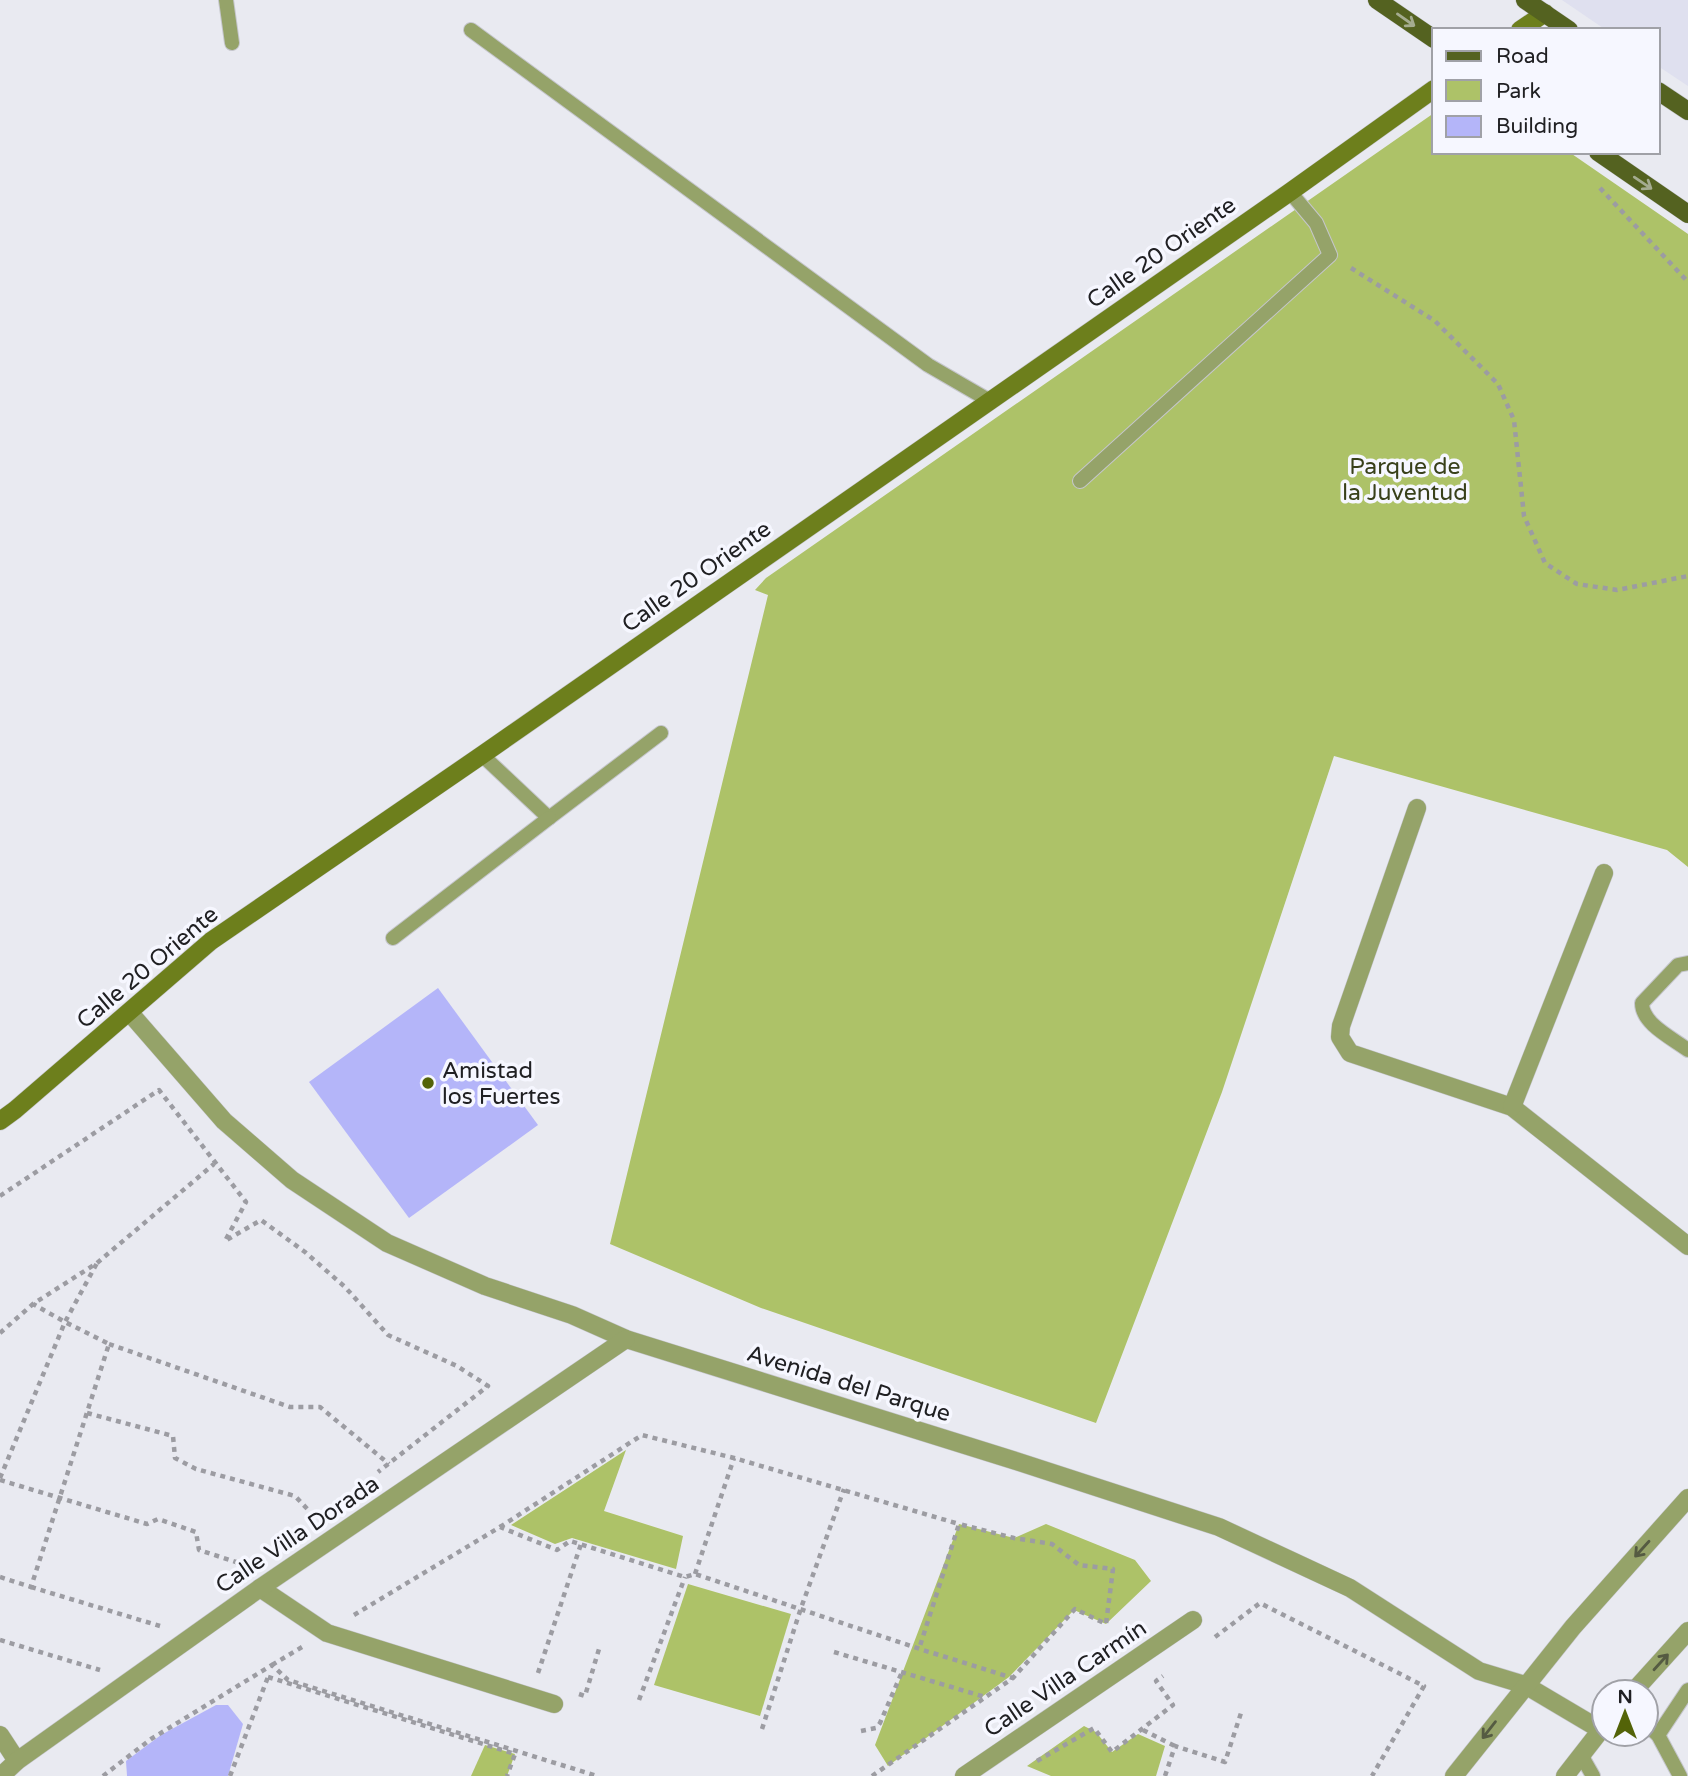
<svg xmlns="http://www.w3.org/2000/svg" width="1688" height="1776" font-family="'Varela Round',sans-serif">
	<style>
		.built { fill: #dfe0ef }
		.green { fill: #adc268 }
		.building { fill: #b4b5f9 }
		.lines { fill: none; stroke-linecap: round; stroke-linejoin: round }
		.service-casing { stroke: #c5c6cc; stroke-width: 16 }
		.minor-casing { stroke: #c5c6cc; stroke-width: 19 }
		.secondary-casing { stroke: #c5c6cc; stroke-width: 19 }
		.primary-casing { stroke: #c5c6cc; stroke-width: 19 }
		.path { stroke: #9c9ca2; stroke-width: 4.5; stroke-dasharray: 5 5; stroke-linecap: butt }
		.service { stroke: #95a369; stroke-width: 14 }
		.minor { stroke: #95a369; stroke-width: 18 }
		.secondary { stroke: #6d7f1c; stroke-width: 18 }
		.primary { stroke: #546220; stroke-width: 18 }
		.oneway { stroke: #a5ac90 }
		.oneway2 { stroke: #555b42 }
		.poi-dot { fill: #536308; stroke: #f6f7ff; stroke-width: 2.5 }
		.labels { text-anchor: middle; stroke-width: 7; stroke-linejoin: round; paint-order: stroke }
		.street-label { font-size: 23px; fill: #202023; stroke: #f6f7ff }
		.park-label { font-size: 23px; fill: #38401a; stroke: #f6f7ff }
		.poi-label { font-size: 23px; fill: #202023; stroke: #f6f7ff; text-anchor: start }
	</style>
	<rect width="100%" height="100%" fill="#e9eaf1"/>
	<polygon class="built" points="1562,0 1688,0 1688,86 1658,66 1658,30 1606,30"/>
	<g class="green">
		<polygon points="1434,113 1434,152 1569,152 1688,234 1688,867 1667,850 1334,756 1222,1092 1096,1423 761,1308 610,1244 768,595 755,590 766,578"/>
		<polygon points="626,1450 604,1511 683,1536 676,1569 572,1538 555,1544 511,1525"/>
		<polygon points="959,1524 1014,1538 1046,1524 1135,1560 1151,1581 1106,1624 1074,1610 1009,1677 888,1766 875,1745"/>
		<polygon points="688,1584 791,1614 760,1716 654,1685"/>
		<polygon points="1084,1726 1096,1732 1112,1752 1138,1734 1165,1746 1156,1776 1051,1776 1027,1766"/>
		<polygon points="485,1745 515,1754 507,1776 471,1776"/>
	</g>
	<g class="building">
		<polygon points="438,988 538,1125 409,1218 309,1082"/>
		<polygon points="216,1705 228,1705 243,1724 228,1776 127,1776 126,1761 161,1735"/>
	</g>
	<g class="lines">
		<defs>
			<g id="service">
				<polyline points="226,0 232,43"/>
				<polyline points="471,30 928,365 990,401"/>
				<polyline points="1080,481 1330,255 1316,223 1290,192"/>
				<polyline points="482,755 549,818 661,733"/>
				<polyline points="393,938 549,818"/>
				<path d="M1688,963L1678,965L1642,1003C1642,1024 1672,1038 1688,1050"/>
				<polyline points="1646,1724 1658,1735 1680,1776"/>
				<polyline points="1658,1735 1688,1690"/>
				<polyline points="1581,1755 1593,1776"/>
			</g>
			<g id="minor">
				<polyline points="1417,808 1341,1026 1340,1037 1350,1053 1512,1107 1688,1246"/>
				<polyline points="130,1013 224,1121 292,1180 387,1243 485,1286 572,1315 626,1339 1019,1462 1219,1527 1350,1588 1479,1671 1525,1685 1601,1730"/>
				<polyline points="1512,1107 1604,873"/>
				<polyline points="260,1588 327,1633 554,1704"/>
				<polyline points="1633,1692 1688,1631"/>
				<polyline points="0,1735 17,1761"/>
				<polyline points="1,1776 17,1761 260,1588 626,1339"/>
				<polyline points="964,1776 1193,1620"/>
				<polyline points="1454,1776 1573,1627 1688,1498"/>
				<polyline points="1565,1776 1604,1726"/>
			</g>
			<g id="secondary">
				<polyline points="1520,30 1545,13"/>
				<polyline points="0,1121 15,1110 211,941 482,755 1290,192 1434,89"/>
			</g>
			<g id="primary">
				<polyline points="1377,0 1434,39"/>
				<polyline points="1525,0 1569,30"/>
				<polyline points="1658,91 1688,111"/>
				<polyline points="1598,152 1688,214"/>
			</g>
		</defs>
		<use href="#service" class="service-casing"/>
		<use href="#minor" class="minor-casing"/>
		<use href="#secondary" class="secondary-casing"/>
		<use href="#primary" class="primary-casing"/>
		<g class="path">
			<polyline points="1600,188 1688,282"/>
			<polyline points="1351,268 1435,321 1498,384 1514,420 1524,516 1545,563 1577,584 1617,590 1688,576"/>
			<polyline points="0,1196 159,1090 246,1202 225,1241 261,1220 305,1252 345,1287 388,1335 457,1366 488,1386 378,1472"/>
			<polyline points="0,1333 33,1304 97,1263 214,1164"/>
			<polyline points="109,1344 290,1407 320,1407 389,1464"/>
			<polyline points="87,1413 173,1436 175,1458 196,1469 295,1496 316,1518"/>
			<polyline points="0,1478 65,1322 97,1263"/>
			<polyline points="0,1480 147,1524 158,1519 196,1532 199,1550 236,1562 242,1569"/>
			<polyline points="500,1527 642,1435 734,1458 959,1524"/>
			<polyline points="695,1574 734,1458"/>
			<polyline points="0,1577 31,1587 109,1344 65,1322 33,1304"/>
			<polyline points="31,1587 160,1626"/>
			<polyline points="354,1615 500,1527 557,1550 570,1541 685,1577 695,1574 923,1650 1013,1678"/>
			<polyline points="1215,1637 1260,1603 1424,1686 1372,1776"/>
			<polyline points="0,1640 100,1670"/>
			<polyline points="834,1652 985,1697"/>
			<polyline points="272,1665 302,1647"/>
			<polyline points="538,1673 581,1544"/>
			<polyline points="268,1677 515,1754 507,1776"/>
			<polyline points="579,1694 585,1696 599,1649"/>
			<polyline points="639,1700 685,1577"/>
			<polyline points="762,1729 801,1608 844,1489"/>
			<polyline points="1143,1730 1175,1746"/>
			<polyline points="861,1731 876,1728 880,1723 902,1672"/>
			<polyline points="1037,1761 1094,1728 1112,1752 1173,1705 1156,1681 1163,1676"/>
			<polyline points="103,1776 151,1739 272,1665 288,1680 597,1776"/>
			<polyline points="230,1776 268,1677 270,1678"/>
			<polyline points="872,1776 1013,1678 1075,1609 1106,1624 1113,1569 1079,1565 1052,1544 1014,1538 959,1524 919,1649"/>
			<polyline points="1165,1776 1175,1746 1225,1762 1241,1713"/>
		</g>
		<use href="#service" class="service"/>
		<use href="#minor" class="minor"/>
		<use href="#secondary" class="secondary"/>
		<use href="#primary" class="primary"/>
	</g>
	<defs><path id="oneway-shaft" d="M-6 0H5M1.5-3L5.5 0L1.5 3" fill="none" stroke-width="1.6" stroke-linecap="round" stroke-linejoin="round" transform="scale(1.75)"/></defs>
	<g class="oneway">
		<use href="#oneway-shaft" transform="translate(1406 20) rotate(35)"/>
		<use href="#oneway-shaft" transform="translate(1643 183) rotate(34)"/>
	</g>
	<g class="oneway2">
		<use href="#oneway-shaft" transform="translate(1642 1549) rotate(132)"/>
		<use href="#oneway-shaft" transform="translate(1661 1662) rotate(-48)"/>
		<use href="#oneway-shaft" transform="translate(1489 1730) rotate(128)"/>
	</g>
	<circle class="poi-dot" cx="428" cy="1083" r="7"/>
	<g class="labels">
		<g class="street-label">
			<text transform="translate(1161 252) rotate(-35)" y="8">Calle 20 Oriente</text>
			<text transform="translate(696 576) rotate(-35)" y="8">Calle 20 Oriente</text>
			<text transform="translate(147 967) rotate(-40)" y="8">Calle 20 Oriente</text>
			<text transform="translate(849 1383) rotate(17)" y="8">Avenida del Parque</text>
			<text transform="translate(297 1534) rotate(-34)" y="8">Calle Villa Dorada</text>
			<text transform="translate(1065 1678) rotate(-34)" y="8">Calle Villa Carmín</text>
		</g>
		<g class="park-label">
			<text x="1405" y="474">Parque de<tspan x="1405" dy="26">la Juventud</tspan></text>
		</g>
		<g class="poi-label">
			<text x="442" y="1078">Amistad<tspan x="442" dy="26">los Fuertes</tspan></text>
		</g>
	</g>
	<rect x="1432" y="28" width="228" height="126" fill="#f6f7ff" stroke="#a0a1a7" stroke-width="2"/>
	<rect x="1446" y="51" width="35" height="10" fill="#546220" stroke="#a0a1a7" stroke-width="2"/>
	<text x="1496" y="63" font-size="21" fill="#202023">Road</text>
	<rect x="1446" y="80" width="35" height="21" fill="#adc268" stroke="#a0a1a7" stroke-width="2"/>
	<text x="1496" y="98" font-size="21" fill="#202023">Park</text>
	<rect x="1446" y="116" width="35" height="21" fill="#b4b5f9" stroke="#a0a1a7" stroke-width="2"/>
	<text x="1496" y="133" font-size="21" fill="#202023">Building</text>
	<g transform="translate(1625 1713)"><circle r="33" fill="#f6f7ff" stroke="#a0a1a7" stroke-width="2"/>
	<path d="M0-5L12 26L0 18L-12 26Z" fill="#536308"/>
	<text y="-10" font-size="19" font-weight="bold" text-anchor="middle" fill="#202023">N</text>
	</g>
</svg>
